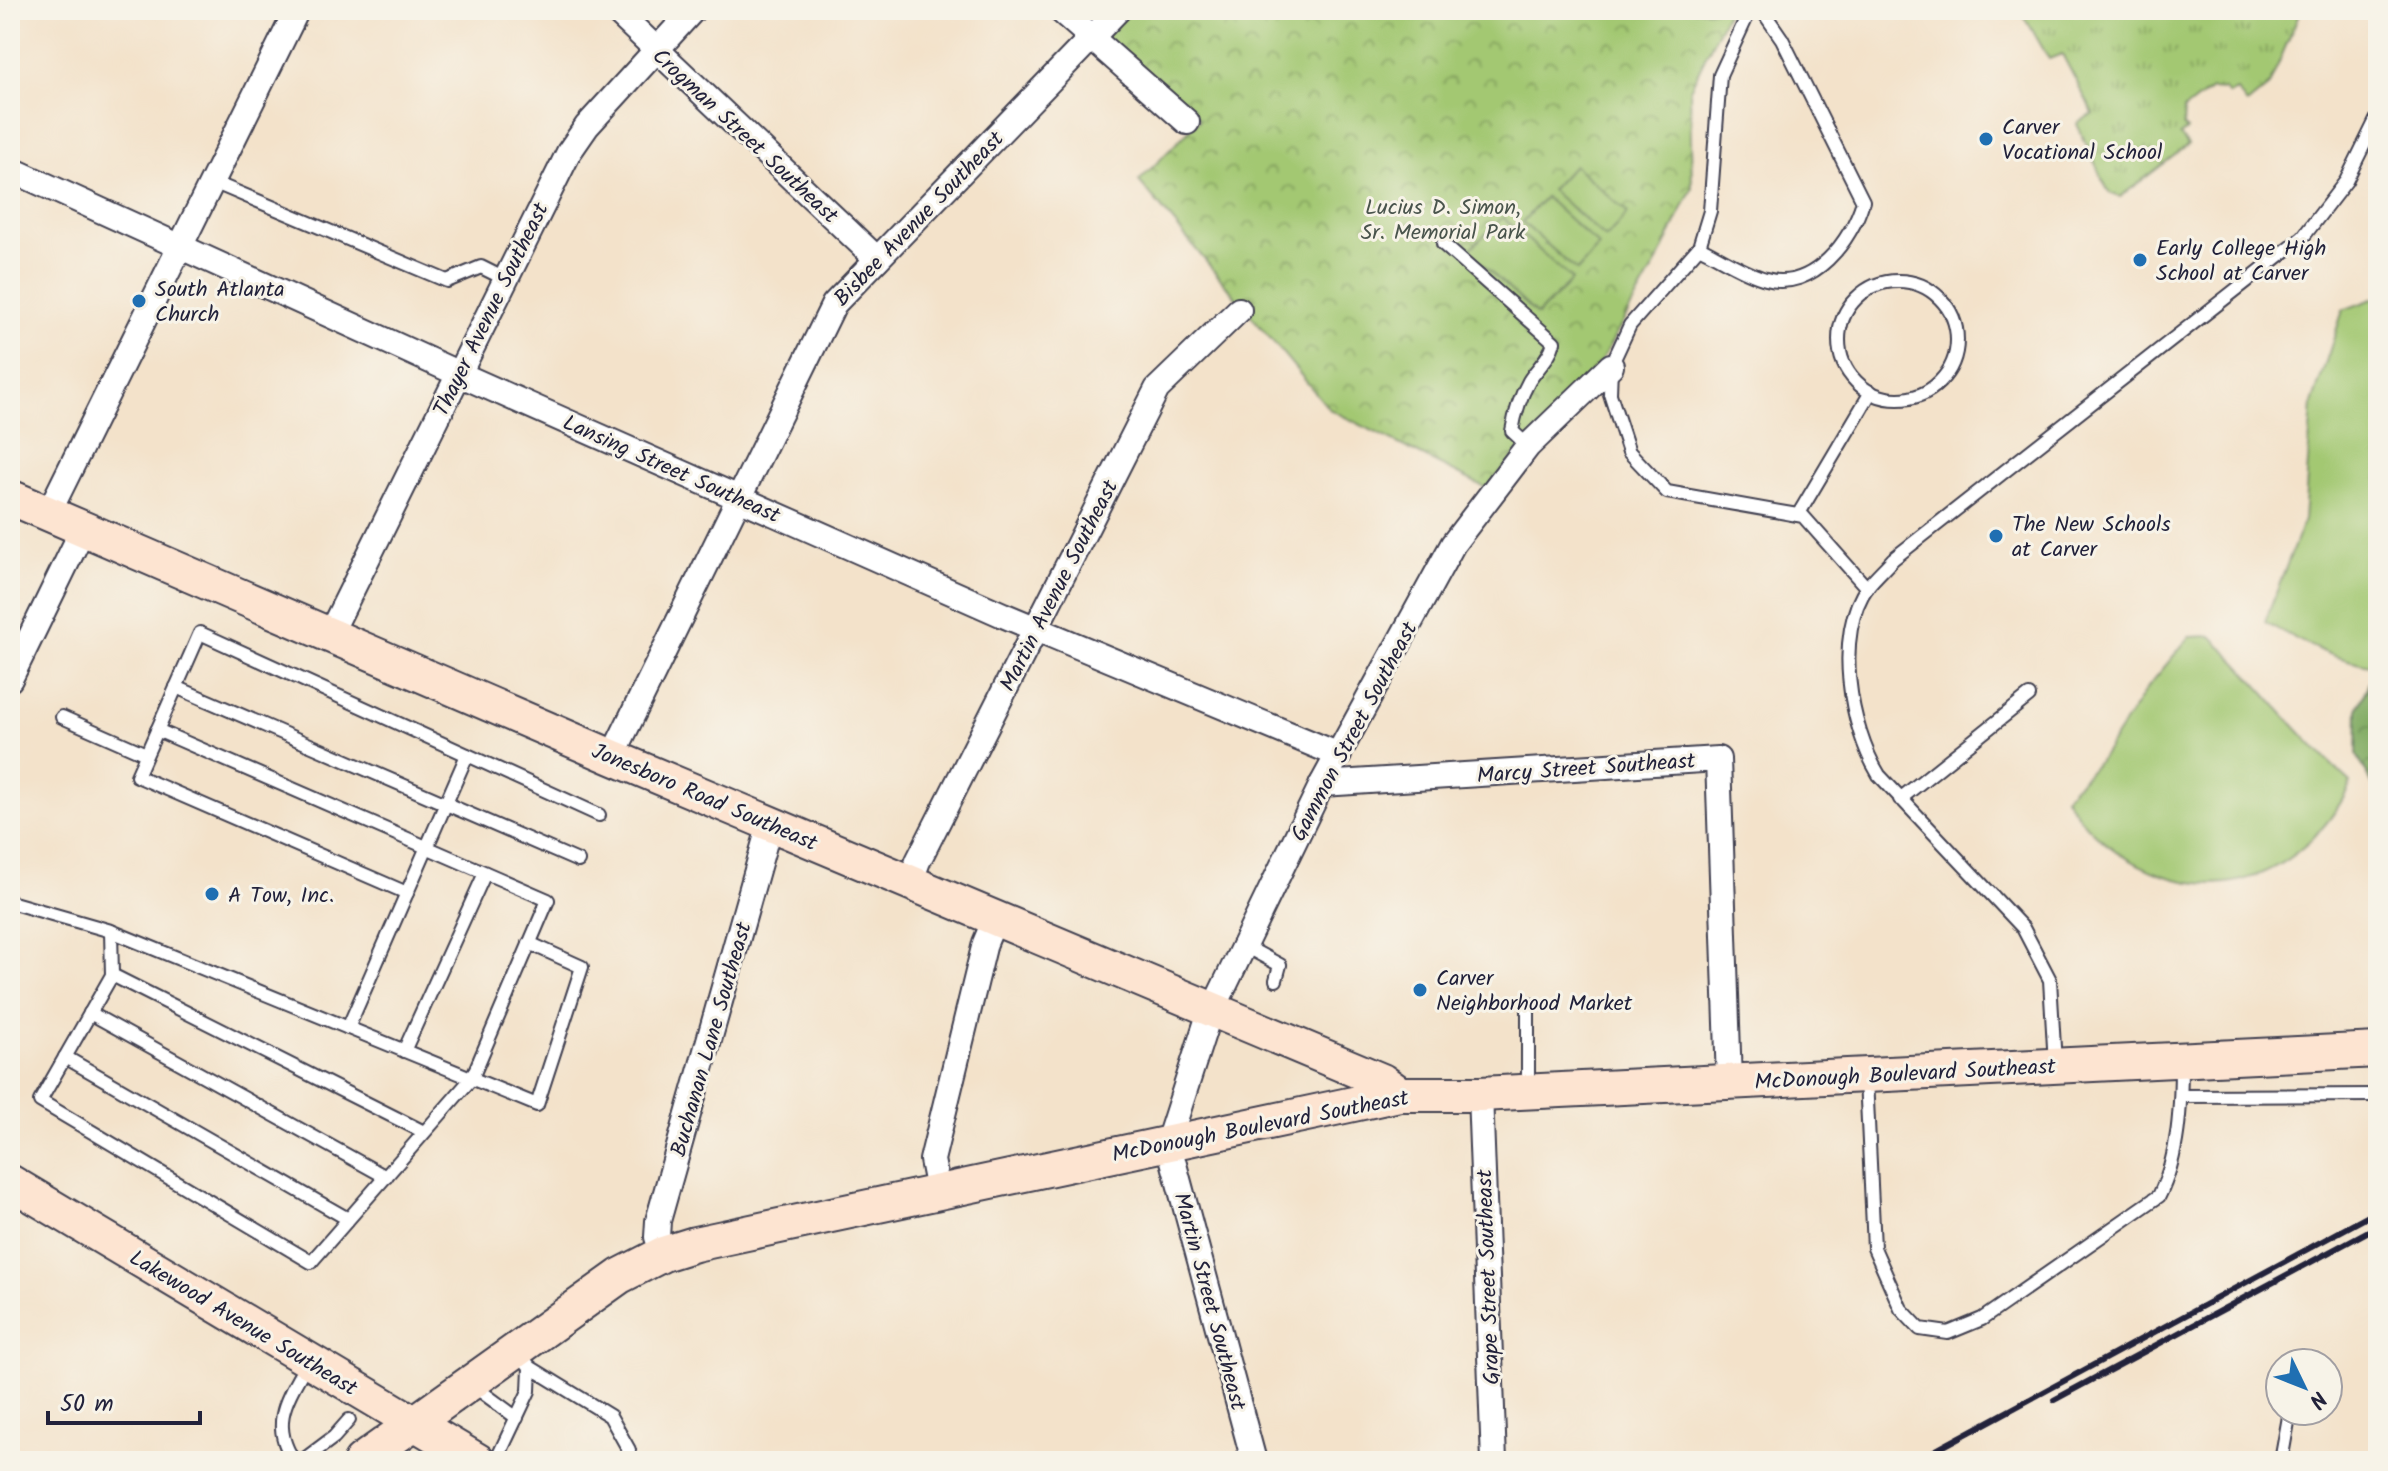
<svg xmlns="http://www.w3.org/2000/svg" width="2388" height="1471" font-family="Kalam,sans-serif">
	<style>
		.grass { fill: url(#grass-tufts); stroke: #627556; stroke-width: 2 }
		.forest { fill: url(#forest-crowns); stroke: #526750; stroke-width: 2 }
		.park { fill: url(#park-crowns); stroke: #627556; stroke-width: 2 }
		.garden { fill: #a3c872; stroke: #627556; stroke-width: 2 }
		.lines { fill: none; stroke-linecap: round; stroke-linejoin: round }
		.lane-casing { stroke: #413f50; stroke-width: 16 }
		.street-casing { stroke: #413f50; stroke-width: 28 }
		.secondary-casing { stroke: #413f50; stroke-width: 38 }
		.lane { stroke: #fff; stroke-width: 12 }
		.street { stroke: #fff; stroke-width: 24 }
		.secondary { stroke: #fde4d1; stroke-width: 34 }
		.rail { stroke: #22223b; stroke-width: 6 }
		.poi-dot { fill: #1f6fb2; stroke: #f7f3e8; stroke-width: 3 }
		.labels { text-anchor: middle; stroke-width: 6; stroke-linejoin: round; paint-order: stroke }
		.poi-label { font-size: 22px; fill: #22223b; stroke: #f7f3e8; text-anchor: start }
		.street-label { font-size: 22px; fill: #22223b; stroke: #f7f3e8 }
		.park-label { font-size: 22px; fill: #49544c; stroke: #f7f3e8 }
	</style>
	<defs>
		<pattern id="grass-tufts" width="24" height="20" patternUnits="userSpaceOnUse" patternTransform="scale(2)"><rect width="24" height="20" fill="#a3c872"/><path d="M3 7l-1-3M5 7V3M7 7l1-3M15 17l-1-3M17 17v-4M19 17l1-3" fill="none" stroke="#84a25f"/></pattern>
		<pattern id="forest-crowns" width="20" height="18" patternUnits="userSpaceOnUse" patternTransform="scale(2)"><rect width="20" height="18" fill="#82ac64"/><path d="M2 6a3 3 0 1 1 6 0M12 15a3 3 0 1 1 6 0" fill="none" stroke="#6a8c54"/></pattern>
		<pattern id="park-crowns" width="20" height="18" patternUnits="userSpaceOnUse" patternTransform="scale(2)"><rect width="20" height="18" fill="#a3c872"/><path d="M2 6a3 3 0 1 1 6 0M12 15a3 3 0 1 1 6 0" fill="none" stroke="#84a25f"/></pattern>
	</defs>
	<rect width="100%" height="100%" fill="#f7f3e8"/>
	<filter id="ink" filterUnits="userSpaceOnUse"><feTurbulence type="fractalNoise" baseFrequency=".0125" numOctaves="2"/><feDisplacementMap in="SourceGraphic" scale="16" xChannelSelector="R" yChannelSelector="G"/><feConvolveMatrix kernelMatrix="1 2 1 2 8 2 1 2 1" color-interpolation-filters="sRGB"/></filter>
	<filter id="wash" filterUnits="userSpaceOnUse"><feTurbulence type="fractalNoise" baseFrequency=".006" numOctaves="4" result="noise"/><feDisplacementMap in="SourceGraphic" scale="32" xChannelSelector="R" yChannelSelector="G"/><feGaussianBlur stdDeviation="1.8" result="paint"/><feColorMatrix in="noise" values="0 0 0 0 0 0 0 0 0 0 0 0 0 0 0 0 0 1.4 0 .05"/><feComposite in="paint" operator="in"/></filter>
	<g filter="url(#wash)">
		<rect width="100%" height="100%" fill="#f3e2ca"/>
		<polygon class="grass" points="2031,10 2301,10 2269,86 2247,104 2237,91 2229,95 2225,90 2211,89 2184,110 2183,125 2187,130 2180,135 2188,145 2120,197 2109,193 2077,124 2093,113 2062,54 2049,59 2023,14"/>
		<polygon class="forest" points="2376,666 2378,666 2378,795 2357,755 2358,707"/>
		<polygon class="park" points="1127,10 1728,10 1690,89 1692,188 1661,255 1601,361 1486,488 1329,409 1139,181 1200,119 1101,37"/>
		<g class="garden">
			<polygon points="1574,165 1628,213 1606,238 1551,190"/>
			<polygon points="1545,197 1599,246 1577,271 1522,222"/>
			<polygon points="1503,217 1572,280 1537,315 1468,251"/>
			<path d="M2378,297V666C2335,661 2302,643 2265,622L2304,520L2312,404L2343,310Z"/>
			<path d="M2211,636C2260,684 2300,737 2351,783C2330,829 2289,869 2238,881C2174,896 2096,851 2065,797L2103,756L2147,688L2189,637Z"/>
		</g>
	</g>
	<g filter="url(#ink)">
		<g class="lines">
			<defs>
				<g id="lane">
					<polyline points="1750,10 1720,75 1710,211 1699,247 1630,325 1611,366 1610,394 1629,452 1667,492 1803,516 1867,588"/>
					<polyline points="213,182 447,281 481,267 505,279"/>
					<path d="M1443,244L1554,342C1550,358 1537,368 1529,381C1520,397 1515,413 1512,431L1528,446"/>
					<path d="M1699,247C1720,257 1743,273 1766,279C1813,292 1852,240 1863,201L1782,39L1762,10"/>
					<circle cx="1898" cy="340" r="59"/>
					<polyline points="1798,515 1871,392"/>
					<polyline points="176,687 578,861"/>
					<polyline points="62,717 146,754"/>
					<polyline points="1900,799 2029,696"/>
					<polyline points="407,893 137,776 200,633 599,815"/>
					<polyline points="10,902 111,931 537,1105 582,967 529,943"/>
					<polyline points="111,931 112,975 40,1101 311,1262 472,1078 548,900 157,730"/>
					<polyline points="1243,945 1280,965 1276,980"/>
					<polyline points="112,975 424,1132"/>
					<polyline points="1528,1003 1528,1091"/>
					<polyline points="90,1013 386,1177"/>
					<polyline points="348,1028 467,755"/>
					<polyline points="404,1051 485,873"/>
					<polyline points="65,1057 348,1219"/>
					<path d="M2055,1064L2050,980L2023,928L1879,775C1850,728 1833,634 1868,586C1875,577 1885,568 1893,559L2303,237L2346,181L2378,116"/>
					<path d="M1866,1079L1874,1248L1901,1309L1920,1329L1948,1333L1982,1319L2159,1196C2179,1156 2181,1106 2181,1061"/>
					<polyline points="2181,1096 2378,1095"/>
					<polyline points="530,1367 610,1416 629,1450 624,1461"/>
					<polyline points="471,1384 517,1418"/>
					<path d="M294,1461C269,1423 287,1399 307,1363"/>
					<polyline points="302,1461 334,1437 349,1420"/>
					<polyline points="496,1461 529,1391 530,1367 526,1362"/>
					<polyline points="2281,1461 2290,1411"/>
				</g>
				<g id="street">
					<polyline points="615,10 877,259"/>
					<polyline points="1060,10 1187,122"/>
					<polyline points="10,169 468,378 1003,615 1339,755"/>
					<polyline points="48,514 297,10"/>
					<polyline points="329,636 569,152 587,126 693,10"/>
					<polyline points="10,679 83,529"/>
					<polyline points="612,757 834,304 1118,10"/>
					<polyline points="1322,784 1718,759 1729,1082"/>
					<polyline points="910,883 918,861 1157,389 1239,310"/>
					<polyline points="1480,1094 1494,1461"/>
					<polyline points="938,1191 932,1160 985,943 995,919"/>
					<polyline points="663,1254 657,1237 658,1221 770,824"/>
					<polyline points="1254,1461 1168,1142 1206,1024 1322,784 1453,544 1528,446 1611,366"/>
				</g>
				<g id="secondary">
					<polyline points="10,497 612,757 1382,1081 1400,1094"/>
					<polyline points="10,1182 478,1461"/>
					<polyline points="361,1461 620,1276 663,1254 695,1244 1344,1106 1400,1094 1480,1094 2378,1050"/>
				</g>
			</defs>
			<use href="#lane" class="lane-casing"/>
			<use href="#street" class="street-casing"/>
			<use href="#secondary" class="secondary-casing"/>
			<use href="#lane" class="lane"/>
			<use href="#street" class="street"/>
			<use href="#secondary" class="secondary"/>
			<g class="rail">
				<polyline points="2054,1400 2378,1226"/>
				<polyline points="1916,1461 2378,1211"/>
			</g>
		</g>
	</g>
	<g class="poi-dot">
		<circle cx="1986" cy="139" r="8"/>
		<circle cx="2140" cy="260" r="8"/>
		<circle cx="139" cy="301" r="8"/>
		<circle cx="1996" cy="536" r="8"/>
		<circle cx="212" cy="894" r="8"/>
		<circle cx="1420" cy="990" r="8"/>
	</g>
	<g class="labels">
		<g class="poi-label">
			<text x="2002" y="134">Carver<tspan x="2002" dy="25">Vocational School</tspan></text>
			<text x="2156" y="255">Early College High<tspan x="2156" dy="25">School at Carver</tspan></text>
			<text x="155" y="296">South Atlanta<tspan x="155" dy="25">Church</tspan></text>
			<text x="2012" y="531">The New Schools<tspan x="2012" dy="25">at Carver</tspan></text>
			<text x="228" y="902">A Tow, Inc.</text>
			<text x="1436" y="985">Carver<tspan x="1436" dy="25">Neighborhood Market</tspan></text>
		</g>
		<g class="street-label">
			<text transform="translate(746 135) rotate(43)" y="8">Crogman Street Southeast</text>
			<text transform="translate(918 218) rotate(-46)" y="8">Bisbee Avenue Southeast</text>
			<text transform="translate(490 309) rotate(-64)" y="8">Thayer Avenue Southeast</text>
			<text transform="translate(672 468) rotate(24)" y="8">Lansing Street Southeast</text>
			<text transform="translate(1058 585) rotate(-63)" y="8">Martin Avenue Southeast</text>
			<text transform="translate(1353 731) rotate(-62)" y="8">Gammon Street Southeast</text>
			<text transform="translate(1586 767) rotate(-4)" y="8">Marcy Street Southeast</text>
			<text transform="translate(705 796) rotate(23)" y="8">Jonesboro Road Southeast</text>
			<text transform="translate(710 1039) rotate(-74)" y="8">Buchanan Lane Southeast</text>
			<text transform="translate(1905 1073) rotate(-3)" y="8">McDonough Boulevard Southeast</text>
			<text transform="translate(1260 1125) rotate(-11)" y="8">McDonough Boulevard Southeast</text>
			<text transform="translate(1487 1277) rotate(-92)" y="8">Grape Street Southeast</text>
			<text transform="translate(1211 1301) rotate(75)" y="8">Martin Street Southeast</text>
			<text transform="translate(244 1322) rotate(31)" y="8">Lakewood Avenue Southeast</text>
		</g>
		<g class="park-label">
			<text x="1443" y="214">Lucius D. Simon,<tspan x="1443" dy="25">Sr. Memorial Park</tspan></text>
		</g>
	</g>
	<rect width="2388" height="1471" fill="none" stroke="#f7f3e8" stroke-width="40"/>
	<g transform="translate(2304 1387) rotate(133)"><circle r="38" fill="#f7f3e8" stroke="#a29fa3" stroke-width="2"/>
	<path d="M0-6L14 30L0 20L-14 30Z" fill="#1f6fb2"/>
	<text y="-12" font-size="22" font-weight="bold" text-anchor="middle" fill="#22223b">N</text>
	</g>
	<path d="M48 1411v12h152v-12" fill="none" stroke="#22223b" stroke-width="4"/>
	<text x="60" y="1411" font-size="24" fill="#22223b" stroke="#f7f3e8" stroke-width="6" paint-order="stroke">50 m</text>
</svg>
